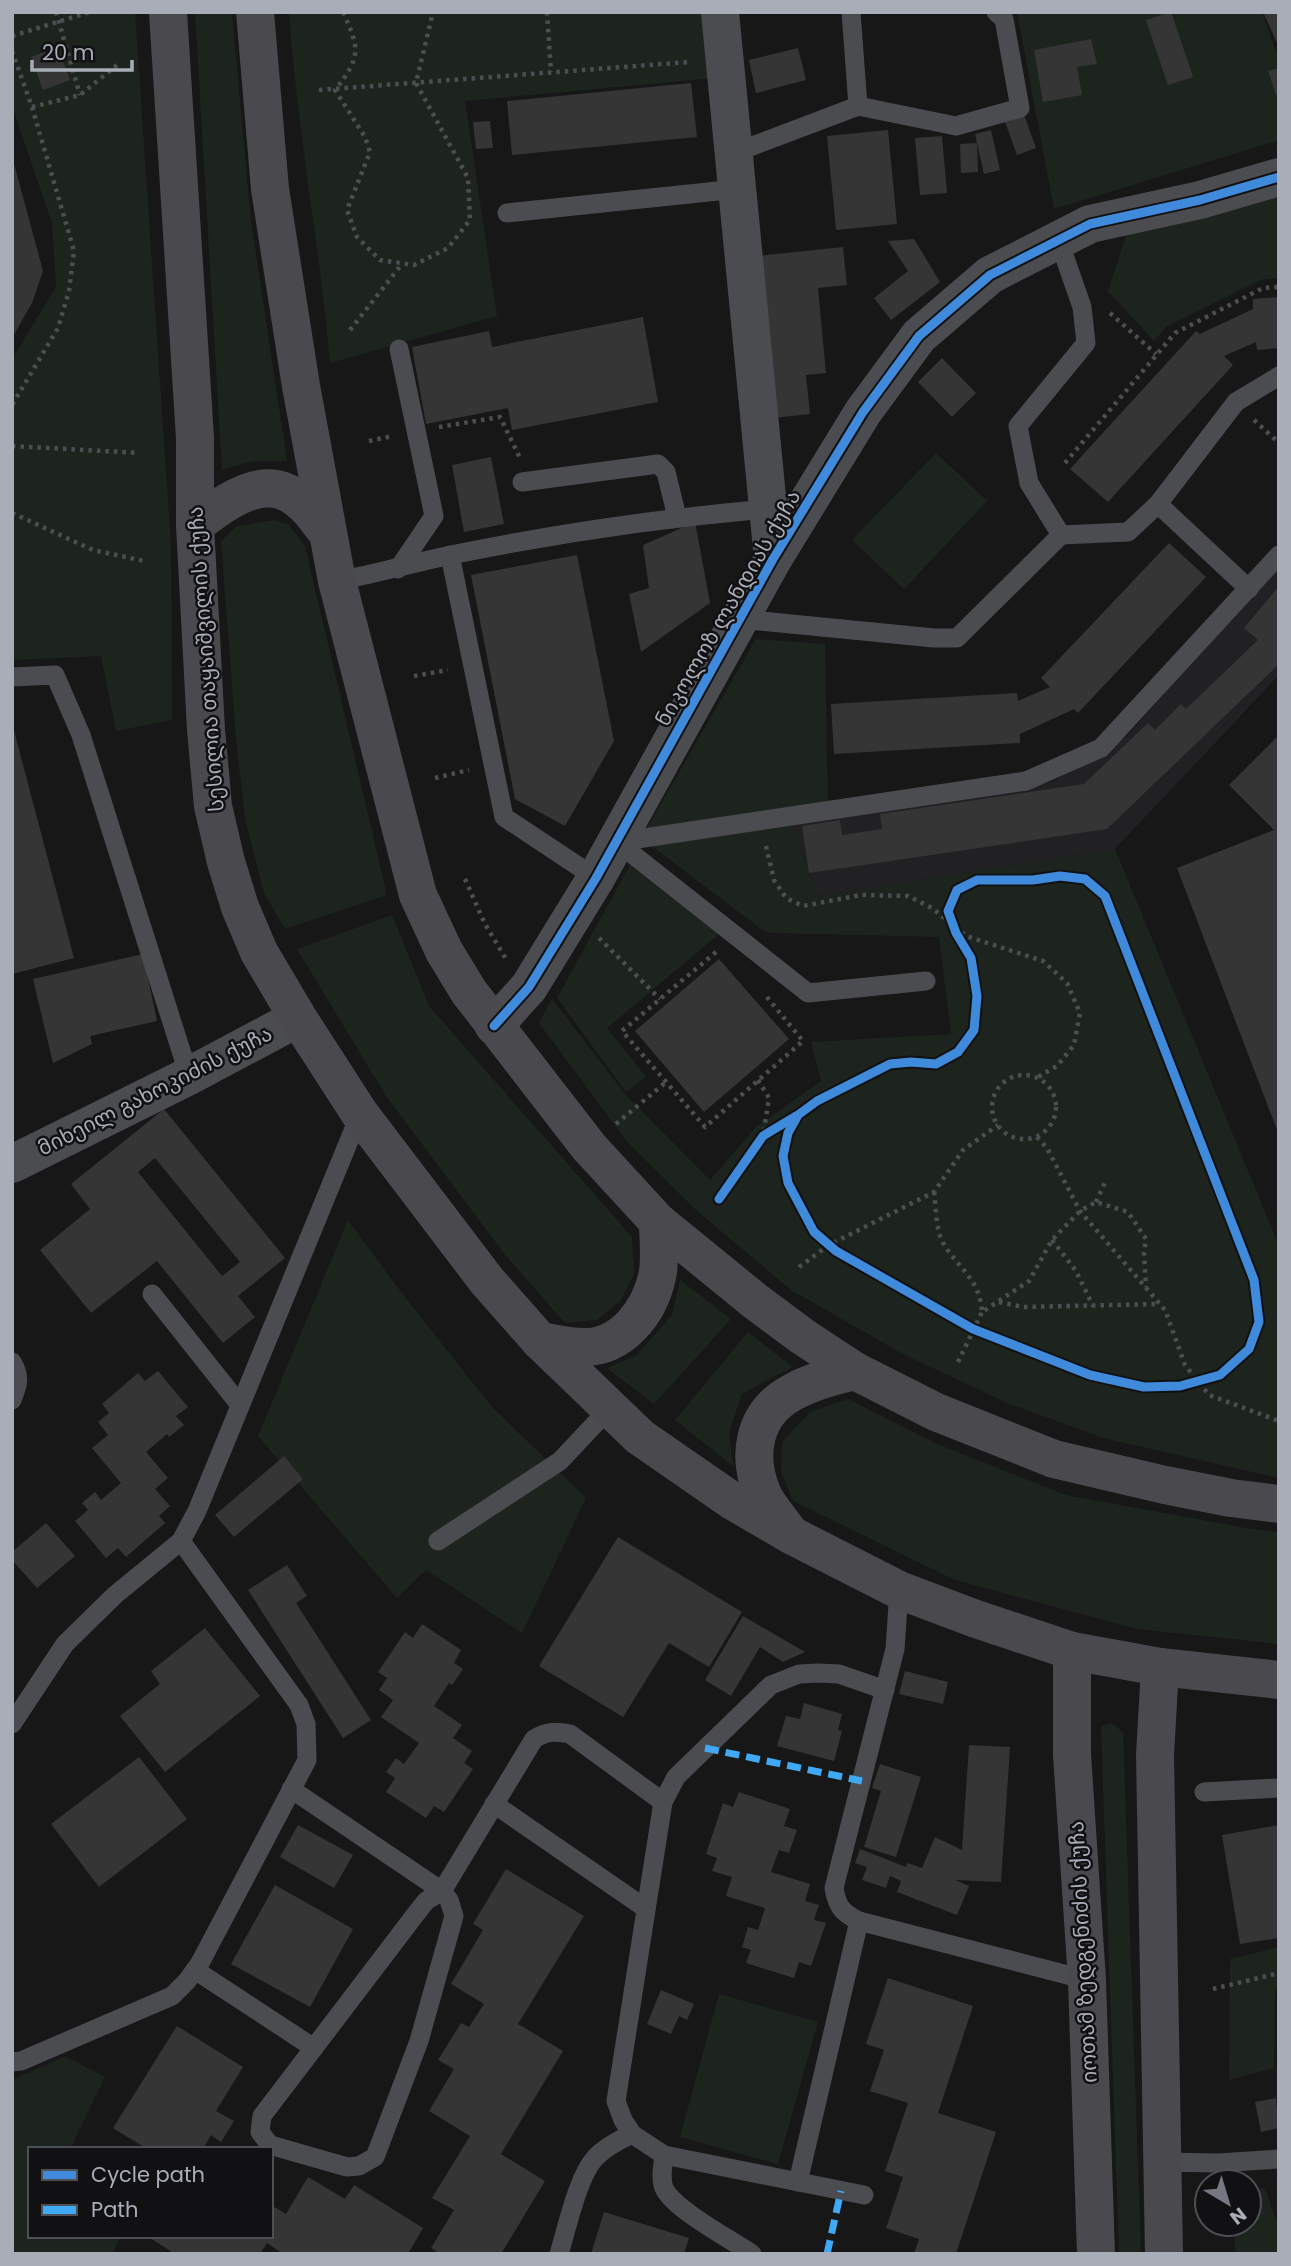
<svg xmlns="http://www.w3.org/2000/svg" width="1291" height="2266" font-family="Poppins,'Noto Sans Georgian',sans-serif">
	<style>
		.built { fill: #212123 }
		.green { fill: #1d241e }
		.building { fill: #353536; fill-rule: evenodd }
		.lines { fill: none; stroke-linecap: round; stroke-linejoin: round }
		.path { stroke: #4d4e52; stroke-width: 4.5; stroke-dasharray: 3.5 5; stroke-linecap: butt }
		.service { stroke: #4b4c50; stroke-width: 19 }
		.minor { stroke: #4b4c50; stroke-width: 38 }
		.tertiary { stroke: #4b4c50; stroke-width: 38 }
		.secondary { stroke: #4a4a4e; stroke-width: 38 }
		.quiet { stroke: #3fa9f5; stroke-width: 7; stroke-dasharray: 14 7; stroke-linecap: butt }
		.cycleway-casing { stroke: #111113; stroke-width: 13 }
		.cycleway { stroke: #408adc; stroke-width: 9 }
		.labels { text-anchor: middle; stroke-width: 5; stroke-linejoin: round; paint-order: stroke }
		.street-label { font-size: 21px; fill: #a8adb8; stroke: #111113 }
	</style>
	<rect width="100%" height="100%" fill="#171717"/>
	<polygon class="built" points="1279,563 1279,675 1115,849 817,896 792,822 828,819 1052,782 1127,736"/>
	<g class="green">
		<polygon points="12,12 135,12 171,546 172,720 116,731 101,656 12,660 12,359 56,287 52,223 12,106"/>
		<polygon points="195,12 232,12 251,221 287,461 253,461 222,470"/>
		<path d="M289,12H707L715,78L465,101L497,316L330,363C320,246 297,130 289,12Z"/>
		<polygon points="1017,12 1262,12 1279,61 1279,140 1054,209"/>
		<polygon points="1279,189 1279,278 1263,279 1167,326 1154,341 1108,291 1127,232"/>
		<polygon points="936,453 987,501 904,589 852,540"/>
		<polygon points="274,520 289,525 305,546 387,895 285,929 264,893 246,823 237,750 221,541 237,526"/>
		<polygon points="756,639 825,644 828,819 792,822 817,896 1115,849 1279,1246 1279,1478 1103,1438 1007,1403 901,1353 791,1290 695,1209 628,1143 539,1023 552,999 625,1094 710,1180 755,1128 821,1081 811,1042 951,1034 939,937 772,933 764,931 641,838"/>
		<polygon points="630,865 719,934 607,1028 646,1077 626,1092 557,998"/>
		<polygon points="392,915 429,1006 632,1237 634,1274 621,1300 597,1320 565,1323 506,1256 386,1096 297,949"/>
		<polygon points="348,1220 401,1292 492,1407 586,1498 522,1633 426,1570 397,1598 258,1436"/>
		<polygon points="680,1280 731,1319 654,1404 607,1368 637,1355 672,1315"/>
		<polygon points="748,1332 793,1367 742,1394 729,1432 733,1466 675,1420"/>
		<polygon points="848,1399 935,1443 1066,1495 1246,1528 1279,1532 1279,1644 1137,1629 955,1580 793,1501 781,1472 782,1442 810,1412"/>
		<polygon points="1111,1723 1123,1732 1141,2254 1119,2254 1101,1726"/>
		<polygon points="1279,1947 1279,1986 1275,1988 1274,2068 1229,2080 1230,1959"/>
		<polygon points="719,1994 818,2022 778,2164 680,2137"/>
		<polygon points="65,2056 105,2077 70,2149 30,2149 30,2236 121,2236 112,2254 16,2254 12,2252 12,2080"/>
		<polygon points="1265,2188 1279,2229 1279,2254 1236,2254 1233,2224 1249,2224 1249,2191"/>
	</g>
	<g class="building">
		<polygon points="1171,12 1193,77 1168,85 1146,20"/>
		<polygon points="1263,12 1279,12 1279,47"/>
		<polygon points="1091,39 1097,64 1077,67 1082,95 1043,102 1034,50"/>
		<polygon points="58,47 70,80 43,90 31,57"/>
		<polygon points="798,48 806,80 756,93 749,60"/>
		<polygon points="1279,68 1279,94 1276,95 1268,71"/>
		<polygon points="691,83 697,137 512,155 507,101"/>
		<polygon points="1024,115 1036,148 1017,155 1005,122"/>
		<polygon points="490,121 493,148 476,149 473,122"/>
		<polygon points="888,130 897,224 836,230 827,136"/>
		<polygon points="991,130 1000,170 984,174 975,134"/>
		<polygon points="942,136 947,193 920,195 915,138"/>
		<polygon points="977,143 978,172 961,173 960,144"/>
		<polygon points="13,160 43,271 32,303 12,338"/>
		<polygon points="914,239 940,282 891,320 874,298 908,271 888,241"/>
		<polygon points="843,247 847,285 818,288 826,373 806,375 810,414 773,418 756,256"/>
		<polygon points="1279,297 1279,348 1257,350 1256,342 1224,356 1233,365 1108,502 1070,469 1196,331 1200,334 1253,309 1253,299"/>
		<polygon points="643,317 658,402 512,430 508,408 426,424 412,347 489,331 492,347"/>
		<polygon points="942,358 976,393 952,417 918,382"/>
		<polygon points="491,457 504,524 464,532 452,465"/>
		<polygon points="695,522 710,603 641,652 629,594 649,588 643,545"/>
		<polygon points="1169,543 1206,577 1078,713 1074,709 1020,734 1020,743 834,754 831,704 1017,693 1018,701 1050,687 1041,678"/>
		<polygon points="577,555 614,741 565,826 515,799 471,575"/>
		<polygon points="1279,586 1279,664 1107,829 809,873 802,826 840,820 842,835 882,829 880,814 1084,784 1148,723 1155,730 1181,704 1186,709 1258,640 1244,628"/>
		<polygon points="12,723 74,958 12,974"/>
		<polygon points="1279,735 1279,1135 1177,868 1274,830 1229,785"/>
		<polygon points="143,954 157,1021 90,1036 92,1044 53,1063 33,979"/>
		<polygon points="719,959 789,1039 704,1112 635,1031"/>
		<path d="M164,1109L285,1258L238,1296L255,1317L223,1343L157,1261L91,1313L40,1250L90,1209L71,1184ZM155,1158L240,1262L222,1276L138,1172Z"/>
		<polygon points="158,1371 188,1407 176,1416 184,1425 169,1437 167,1434 146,1452 168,1478 155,1489 170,1506 159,1516 165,1523 126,1557 118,1548 106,1558 75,1521 88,1510 82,1503 95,1492 101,1500 121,1483 92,1448 108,1435 98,1422 109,1413 102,1404 138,1373 145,1381"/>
		<polygon points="284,1456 303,1479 234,1537 215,1515"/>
		<polygon points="46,1523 75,1556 37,1588 12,1560 12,1552"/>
		<polygon points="618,1537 742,1612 709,1667 669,1643 623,1717 539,1666"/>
		<polygon points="287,1565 307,1596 296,1603 371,1720 343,1738 248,1590"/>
		<polygon points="743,1616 805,1652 783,1662 760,1647 731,1696 705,1680"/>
		<polygon points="422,1624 461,1650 454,1663 463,1669 452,1685 449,1683 434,1706 462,1725 453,1738 472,1751 464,1763 473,1769 444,1812 434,1806 426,1818 386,1792 395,1778 386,1772 396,1758 404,1764 419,1743 381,1717 393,1700 379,1690 387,1678 378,1672 405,1632 413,1638"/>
		<polygon points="205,1628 260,1696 165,1772 120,1716 160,1684 151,1671"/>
		<polygon points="905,1671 948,1682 943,1704 899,1694"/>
		<polygon points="804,1703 842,1714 838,1730 842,1731 834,1761 777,1746 786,1716 800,1719"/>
		<polygon points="969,1745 1010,1747 1001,1882 955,1880 969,1886 957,1915 897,1892 901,1881 890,1876 886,1888 862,1880 867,1867 855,1863 860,1849 906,1867 908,1863 922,1868 935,1837 962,1850"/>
		<polygon points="139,1757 187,1819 99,1887 51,1824"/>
		<polygon points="880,1764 921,1777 896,1857 864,1847 881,1791 872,1788"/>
		<polygon points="739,1792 790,1809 784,1826 797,1830 789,1853 779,1850 771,1872 810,1884 805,1901 819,1905 814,1920 826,1923 811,1966 799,1962 794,1978 746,1963 751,1950 742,1947 748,1927 758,1930 765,1908 726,1896 732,1877 712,1871 717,1858 706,1854 723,1803 733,1807"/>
		<polygon points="298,1825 353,1855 334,1888 280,1857"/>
		<polygon points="1279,1825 1279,1938 1240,1944 1222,1835"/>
		<polygon points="506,1869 584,1916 518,2024 563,2051 501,2154 545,2181 501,2254 440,2254 431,2248 454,2210 432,2198 470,2136 429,2111 454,2069 438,2060 461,2023 469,2027 484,2004 451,1984 483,1930 473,1924"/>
		<polygon points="275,1885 353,1929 310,2007 231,1964"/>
		<polygon points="888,1978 973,2006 938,2113 996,2132 956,2254 914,2254 919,2239 886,2228 903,2177 885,2171 908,2103 870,2091 884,2050 866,2044"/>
		<polygon points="661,1990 694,2004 687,2020 679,2016 671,2034 647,2024"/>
		<polygon points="177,2026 243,2067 216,2111 234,2121 221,2142 211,2135 203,2149 147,2149 113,2128"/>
		<polygon points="1276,2098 1279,2128 1261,2132 1255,2102"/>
		<polygon points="308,2177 345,2199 354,2185 423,2228 408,2254 283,2254 267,2243 260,2254 175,2254 147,2236 271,2236 271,2205 286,2214"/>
		<polygon points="604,2212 689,2238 684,2254 591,2254"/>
	</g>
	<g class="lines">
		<g class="path">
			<polyline points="56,12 80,95"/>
			<path d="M343,12C360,49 361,57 335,90L365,137L370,152L347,210L357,237L380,260L414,265L448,248L470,220L468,178L416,83L433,12"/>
			<polyline points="547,12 551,72"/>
			<polyline points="12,36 90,12"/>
			<polyline points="12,51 32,107 74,251 69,291 58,328 12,405"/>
			<polyline points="319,90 689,62"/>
			<polyline points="32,107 80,95 117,65"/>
			<polyline points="1110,313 1156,354"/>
			<polyline points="350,330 402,264"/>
			<polyline points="1254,420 1279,443"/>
			<polyline points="439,427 500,417 520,458"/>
			<polyline points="369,441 393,436"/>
			<polyline points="12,446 139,453"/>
			<polyline points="1065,463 1175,333 1263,288 1279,287"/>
			<polyline points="12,513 93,550 144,561"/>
			<polyline points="414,676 448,670"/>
			<polyline points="435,778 469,770"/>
			<polyline points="766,846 774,880 786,898 803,906 861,895 908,896 932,908 966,936 1043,961 1067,983 1080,1013 1074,1045 1057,1066 1038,1077"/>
			<polyline points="465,879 485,924 506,959"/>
			<polyline points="599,938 660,999"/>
			<polyline points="716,952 622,1031 705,1127 803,1041 766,996"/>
			<circle cx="1024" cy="1107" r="32"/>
			<polyline points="758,1080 769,1098 763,1136"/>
			<polyline points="616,1124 666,1082"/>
			<polyline points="1037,1137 1047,1148 1080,1211 1165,1310 1185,1365 1209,1395 1279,1421"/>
			<path d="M934,1192C936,1207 936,1229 942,1241C957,1268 980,1278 982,1312L1029,1281L1052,1240L1080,1211L1096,1202L1128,1212L1146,1239L1144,1253L1146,1287"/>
			<polyline points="1096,1202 1106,1180"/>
			<polyline points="1052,1240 1076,1271 1093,1306"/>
			<polyline points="799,1267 829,1245 934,1192 963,1150 998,1125"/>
			<polyline points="999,1302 1023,1307 1160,1304"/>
			<polyline points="958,1362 982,1312"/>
			<polyline points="1213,1989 1279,1973"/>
		</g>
		<g class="service">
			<polyline points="851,12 858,106"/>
			<polyline points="734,153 858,106 956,126 1020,108 1004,19 996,12"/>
			<polyline points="507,213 737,189"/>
			<polyline points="522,482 658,464 666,472 677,517"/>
			<polyline points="1158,504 1249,589"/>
			<polyline points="1061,535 1128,532 1158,504 1236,402 1279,376"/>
			<polyline points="450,555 504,817 596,878"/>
			<polyline points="398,569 434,516 399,349"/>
			<path d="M337,581C375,574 413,563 451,555C554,534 662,518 767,509"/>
			<polyline points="740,619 934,638 957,638 1061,535 1029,483 1018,426 1086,343 1082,307 1059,241"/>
			<polyline points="12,677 55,675 81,735 189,1076"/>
			<polyline points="617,842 1026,781 1101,748 1279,555"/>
			<polyline points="617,842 808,993 926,981"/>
			<polyline points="152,1294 240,1405"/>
			<path d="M12,1362C21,1377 18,1385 12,1400"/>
			<polyline points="438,1541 560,1461 609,1409"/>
			<path d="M899,1590L895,1649L834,1888C837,1906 842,1913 859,1921L1087,1980"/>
			<polyline points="12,1724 65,1644 115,1595 181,1541 197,1511 360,1114"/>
			<path d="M291,1789L442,1891L449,1900L454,1916L419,2041L375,2157L359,2166L347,2167L270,2145L260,2132L262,2116L415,1915L426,1901L442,1891L534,1739C547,1731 556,1731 570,1734L663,1802"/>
			<polyline points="1204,1792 1279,1788"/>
			<polyline points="494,1804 645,1908"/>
			<polyline points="195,1970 314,2048"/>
			<polyline points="12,2062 21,2061 172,1996 187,1981 200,1963 307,1760 306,1724 299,1705 181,1541"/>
			<path d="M664,2155C663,2165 660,2178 664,2188C673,2209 732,2240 752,2254"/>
			<polyline points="1162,2162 1218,2163 1279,2159"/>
			<polyline points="798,2182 859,1921"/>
			<polyline points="864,2195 664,2155 632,2134 623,2120 616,2101 663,1802 676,1777 771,1685 799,1674 818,1673 839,1674 885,1690"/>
			<path d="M559,2254C567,2228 578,2176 595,2158C605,2147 619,2140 632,2134"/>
		</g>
		<polyline class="minor" points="720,12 773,559"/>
		<g class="tertiary">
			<polyline points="494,1026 529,987 596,878 773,559 863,412 919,336 990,275 1090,224 1200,200 1279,177"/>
			<polyline points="12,1164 189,1076 298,1018"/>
		</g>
		<g class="secondary">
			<polyline points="168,12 195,438 195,525 206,730 213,806 226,862 240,907 259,952 298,1018 360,1114 487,1281 540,1341 640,1437 731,1500 791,1535 899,1590 976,1619 1072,1651 1160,1667 1279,1680"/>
			<polyline points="255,12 270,189 301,386 337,581 418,895 444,951 469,992 589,1147 658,1222 755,1301 802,1336 855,1371 936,1412 1054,1459 1165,1485 1231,1498 1279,1504"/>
			<path d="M195,525C226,502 266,469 302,503C312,511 319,523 327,532"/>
			<path d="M540,1341C554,1343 569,1347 583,1347C622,1348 649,1312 657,1277C661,1261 658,1239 658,1222"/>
			<path d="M788,1531C780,1519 769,1508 763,1495C746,1456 753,1413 793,1392C813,1381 834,1376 855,1371"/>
			<polyline points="1072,1651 1072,1755 1087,1980 1096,2254"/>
			<polyline points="1160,1667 1155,1755 1164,2254"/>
		</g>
		<g class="quiet">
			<polyline points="705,1748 862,1781"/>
			<polyline points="827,2254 841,2191"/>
		</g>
		<defs>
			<g id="cycleway">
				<polygon points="1060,876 1085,879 1105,896 1254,1280 1259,1322 1249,1349 1220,1375 1180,1386 1144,1387 1090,1375 973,1329 836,1251 814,1232 788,1183 783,1156 788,1133 798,1115 817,1101 890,1064 911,1062 936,1064 958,1052 974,1030 977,996 971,958 956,933 948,911 957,890 977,880 1033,880"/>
				<polyline points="494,1026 529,987 596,878 773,559 863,412 919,336 990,275 1090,224 1200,200 1279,177"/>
				<polyline points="719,1199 763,1136 796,1116"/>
			</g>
		</defs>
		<use href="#cycleway" class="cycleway-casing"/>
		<use href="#cycleway" class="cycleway"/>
	</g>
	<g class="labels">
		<g class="street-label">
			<text transform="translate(728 608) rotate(-60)" y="7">ნიკოლოზ ლანდიას ქუჩა</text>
			<text transform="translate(206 659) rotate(-94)" y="7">სესილია თაყაიშვილის ქუჩა</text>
			<text transform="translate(155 1091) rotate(-27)" y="7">მიხეილ გახოკიძის ქუჩა</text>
			<text transform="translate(1083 1952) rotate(-93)" y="7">იოთამ ზედგენიძის ქუჩა</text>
		</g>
	</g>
	<rect width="1291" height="2266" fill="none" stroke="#a8adb8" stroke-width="28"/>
	<rect x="28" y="2147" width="245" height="91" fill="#111113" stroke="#4d4f55" stroke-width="2"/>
	<rect x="42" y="2170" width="35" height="10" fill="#408adc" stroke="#4d4f55" stroke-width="2"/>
	<text x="91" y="2182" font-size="21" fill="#a8adb8">Cycle path</text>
	<rect x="42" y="2205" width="35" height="10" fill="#3fa9f5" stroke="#4d4f55" stroke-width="2"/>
	<text x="91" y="2217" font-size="21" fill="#a8adb8">Path</text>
	<g transform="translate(1228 2203) rotate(142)"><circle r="33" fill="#111113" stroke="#4d4f55" stroke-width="2"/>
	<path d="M0-5L12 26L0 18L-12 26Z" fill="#757880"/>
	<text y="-10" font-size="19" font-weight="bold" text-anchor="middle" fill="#a8adb8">N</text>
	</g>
	<path d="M32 60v10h100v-10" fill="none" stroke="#a8adb8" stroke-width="3.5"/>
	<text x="42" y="60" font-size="21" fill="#a8adb8" stroke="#111113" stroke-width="5" paint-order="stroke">20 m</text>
</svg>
